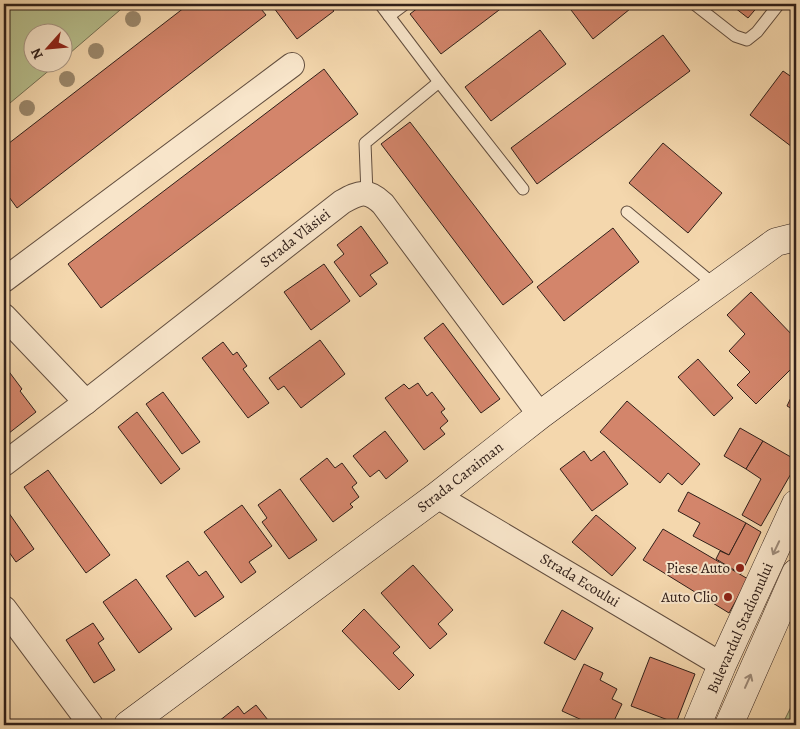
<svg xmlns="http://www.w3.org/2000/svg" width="800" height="729" font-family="Alegreya,serif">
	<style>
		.green { fill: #b7bf8d; stroke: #747054 }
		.building { fill: #d3856b; stroke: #31201a }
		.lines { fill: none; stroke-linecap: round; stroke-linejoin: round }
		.lane-casing { stroke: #624e3f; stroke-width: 13 }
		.street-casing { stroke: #624e3f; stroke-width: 26 }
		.secondary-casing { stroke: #31201a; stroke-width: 29 }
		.lane { stroke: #f8e5ca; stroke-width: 11 }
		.street { stroke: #f8e5ca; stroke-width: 24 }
		.secondary { stroke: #f8e5ca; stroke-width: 28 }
		.tree { fill: #9b886c }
		.oneway { stroke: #9e8c7b }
		.poi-dot { fill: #8f2418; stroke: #f8e5ca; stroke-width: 2 }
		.labels { text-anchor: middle; stroke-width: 4; stroke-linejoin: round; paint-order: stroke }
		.street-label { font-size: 15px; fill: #31201a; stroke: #f8e5ca }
		.poi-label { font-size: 15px; fill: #31201a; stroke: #f8e5ca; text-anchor: end }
	</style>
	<rect width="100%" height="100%" fill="#f4d7ad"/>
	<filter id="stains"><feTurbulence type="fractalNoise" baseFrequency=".004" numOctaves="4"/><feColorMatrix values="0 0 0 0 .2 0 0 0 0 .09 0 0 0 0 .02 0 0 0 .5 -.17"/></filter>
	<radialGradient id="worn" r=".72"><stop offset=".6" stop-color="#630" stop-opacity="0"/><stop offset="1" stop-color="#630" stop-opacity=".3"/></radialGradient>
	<g class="green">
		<polygon points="4,4 127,4 63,59 62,32 32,32 32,62 58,63 4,108"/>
		<polygon points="796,697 796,725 782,725"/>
	</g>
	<g class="building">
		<polygon points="189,4 257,4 266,15 17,208 4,190 4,147"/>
		<polygon points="271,4 328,4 334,11 297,39"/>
		<polygon points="423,4 507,4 441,54 410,14"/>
		<polygon points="571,4 626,4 630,9 593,39 568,6"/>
		<polygon points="730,4 760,4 748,18"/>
		<polygon points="540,30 566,64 491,121 465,87"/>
		<polygon points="663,35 690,71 537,184 511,148"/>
		<polygon points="324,69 358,114 101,308 68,264"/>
		<polygon points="783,71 796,80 796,150 750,115"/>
		<polygon points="410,122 533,282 503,305 381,144"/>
		<polygon points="663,143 722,193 688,233 629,183"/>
		<polygon points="361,226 388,263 370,275 377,284 360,297 334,262 344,254 337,245"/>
		<polygon points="613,228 639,262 564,321 537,287"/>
		<polygon points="324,264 350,301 311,330 284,292"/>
		<polygon points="751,292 796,339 796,364 756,404 737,385 750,372 729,351 745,334 727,315"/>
		<polygon points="443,323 500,399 481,413 424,338"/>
		<polygon points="320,340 345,374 301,408 284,386 278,390 269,378"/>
		<polygon points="223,342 233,355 237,352 247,366 243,369 269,403 248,418 202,358"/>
		<polygon points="698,359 733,398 714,416 678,377"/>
		<polygon points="4,365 22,389 20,391 36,412 4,437"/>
		<polygon points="418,383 427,396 432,392 445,409 441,412 448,421 440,428 445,434 424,450 385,398 404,384 409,389"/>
		<polygon points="796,387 796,411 787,406"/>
		<polygon points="163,392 200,442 182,454 146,404"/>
		<polygon points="627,401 700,464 682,485 668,473 660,483 600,432"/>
		<polygon points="137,412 180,469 161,484 118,427"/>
		<polygon points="740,428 763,441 746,469 724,456"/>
		<polygon points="385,431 408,461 386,479 379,470 370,477 353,456"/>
		<polygon points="763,441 796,460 796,465 761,526 742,515 761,479 746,469"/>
		<polygon points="584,451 591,461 604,451 628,484 592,511 560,469"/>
		<polygon points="327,458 335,468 342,463 357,483 352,487 359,497 350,504 353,507 333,522 300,479"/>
		<polygon points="48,470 110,555 86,573 24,487"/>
		<polygon points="280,489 317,540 289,559 262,522 267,518 258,505"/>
		<polygon points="688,492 746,523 729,555 693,536 700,523 678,511"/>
		<polygon points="242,505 272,546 249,562 256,572 241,583 204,532"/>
		<polygon points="4,506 34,549 16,562 4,545"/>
		<polygon points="596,515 636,548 612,576 572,542"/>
		<polygon points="746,523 761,532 741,574 716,559 720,551 729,555"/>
		<polygon points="663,529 748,579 729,613 643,560"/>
		<polygon points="188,561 199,576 206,571 224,597 195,617 166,576"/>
		<polygon points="413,565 453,610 438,624 447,634 430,649 381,593"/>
		<polygon points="136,579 172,629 139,653 103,602"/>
		<polygon points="364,609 400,647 393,653 414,675 399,690 342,631"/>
		<polygon points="562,610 593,628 575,660 544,643"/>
		<polygon points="93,623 104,639 98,643 115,670 94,683 66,640"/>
		<polygon points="650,657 695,674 676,723 631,706"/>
		<polygon points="584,664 603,673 600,680 617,689 612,699 622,704 612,725 593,725 562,711"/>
		<polygon points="256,705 272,725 223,725 219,721 238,706 244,714"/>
	</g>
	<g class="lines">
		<defs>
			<g id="lane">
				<polyline points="380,4 439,82 523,189"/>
				<polyline points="694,4 735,36 747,40 757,32 779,4"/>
				<polyline points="389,16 405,4"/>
				<polyline points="367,194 365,143 439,82"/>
				<polyline points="627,212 716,286"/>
			</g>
			<g id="street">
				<polyline points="4,280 292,65"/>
				<polyline points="4,316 86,402"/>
				<path d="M4,464L86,402L342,202C360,192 367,189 383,204L540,415"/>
				<polyline points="437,496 722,665"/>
				<polyline points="4,608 91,725"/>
			</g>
			<g id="secondary">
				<polyline points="128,725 437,496 540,415 678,313 776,242 796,237"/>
				<polyline points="697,725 722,665 796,504"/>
				<polyline points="729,725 796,573"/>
			</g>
		</defs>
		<use href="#lane" class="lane-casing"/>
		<use href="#street" class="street-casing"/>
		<use href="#secondary" class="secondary-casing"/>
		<use href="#lane" class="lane"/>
		<use href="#street" class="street"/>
		<use href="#secondary" class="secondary"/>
	</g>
	<g class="tree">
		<circle cx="133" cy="19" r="8"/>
		<circle cx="96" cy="51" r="8"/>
		<circle cx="67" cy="79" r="8"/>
		<circle cx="27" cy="108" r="8"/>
	</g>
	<defs><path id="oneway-shaft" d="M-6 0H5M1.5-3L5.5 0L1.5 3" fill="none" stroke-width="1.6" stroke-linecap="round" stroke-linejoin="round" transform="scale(1.25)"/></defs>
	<g class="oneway">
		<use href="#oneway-shaft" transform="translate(776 548) rotate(115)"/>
		<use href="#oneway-shaft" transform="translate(748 681) rotate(-66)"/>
	</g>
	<g class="poi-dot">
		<circle cx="740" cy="568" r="5"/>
		<circle cx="728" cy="597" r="5"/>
	</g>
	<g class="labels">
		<g class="street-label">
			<text transform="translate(295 238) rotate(-38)" y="5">Strada Vlăsiei</text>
			<text transform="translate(460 477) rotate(-38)" y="5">Strada Caraiman</text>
			<text transform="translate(580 580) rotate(31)" y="5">Strada Ecoului</text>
			<text transform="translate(740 628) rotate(-66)" y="5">Bulevardul Stadionului</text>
		</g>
		<g class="poi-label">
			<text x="730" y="573">Piese Auto</text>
			<text x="718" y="602">Auto Clio</text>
		</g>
	</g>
	<rect width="800" height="729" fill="none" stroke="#f4d7ad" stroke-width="20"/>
	<rect x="5" y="5" width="790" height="719" fill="none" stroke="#31201a" stroke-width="2.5"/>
	<rect x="10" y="10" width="780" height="709" fill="none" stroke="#31201a"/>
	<g transform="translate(48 48) rotate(243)"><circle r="24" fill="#f8e5ca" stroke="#a89684"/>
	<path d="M0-4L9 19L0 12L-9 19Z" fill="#8f2418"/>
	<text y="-8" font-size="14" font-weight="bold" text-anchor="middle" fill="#31201a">N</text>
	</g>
	<rect width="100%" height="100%" filter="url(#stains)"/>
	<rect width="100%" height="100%" fill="url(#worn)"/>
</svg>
